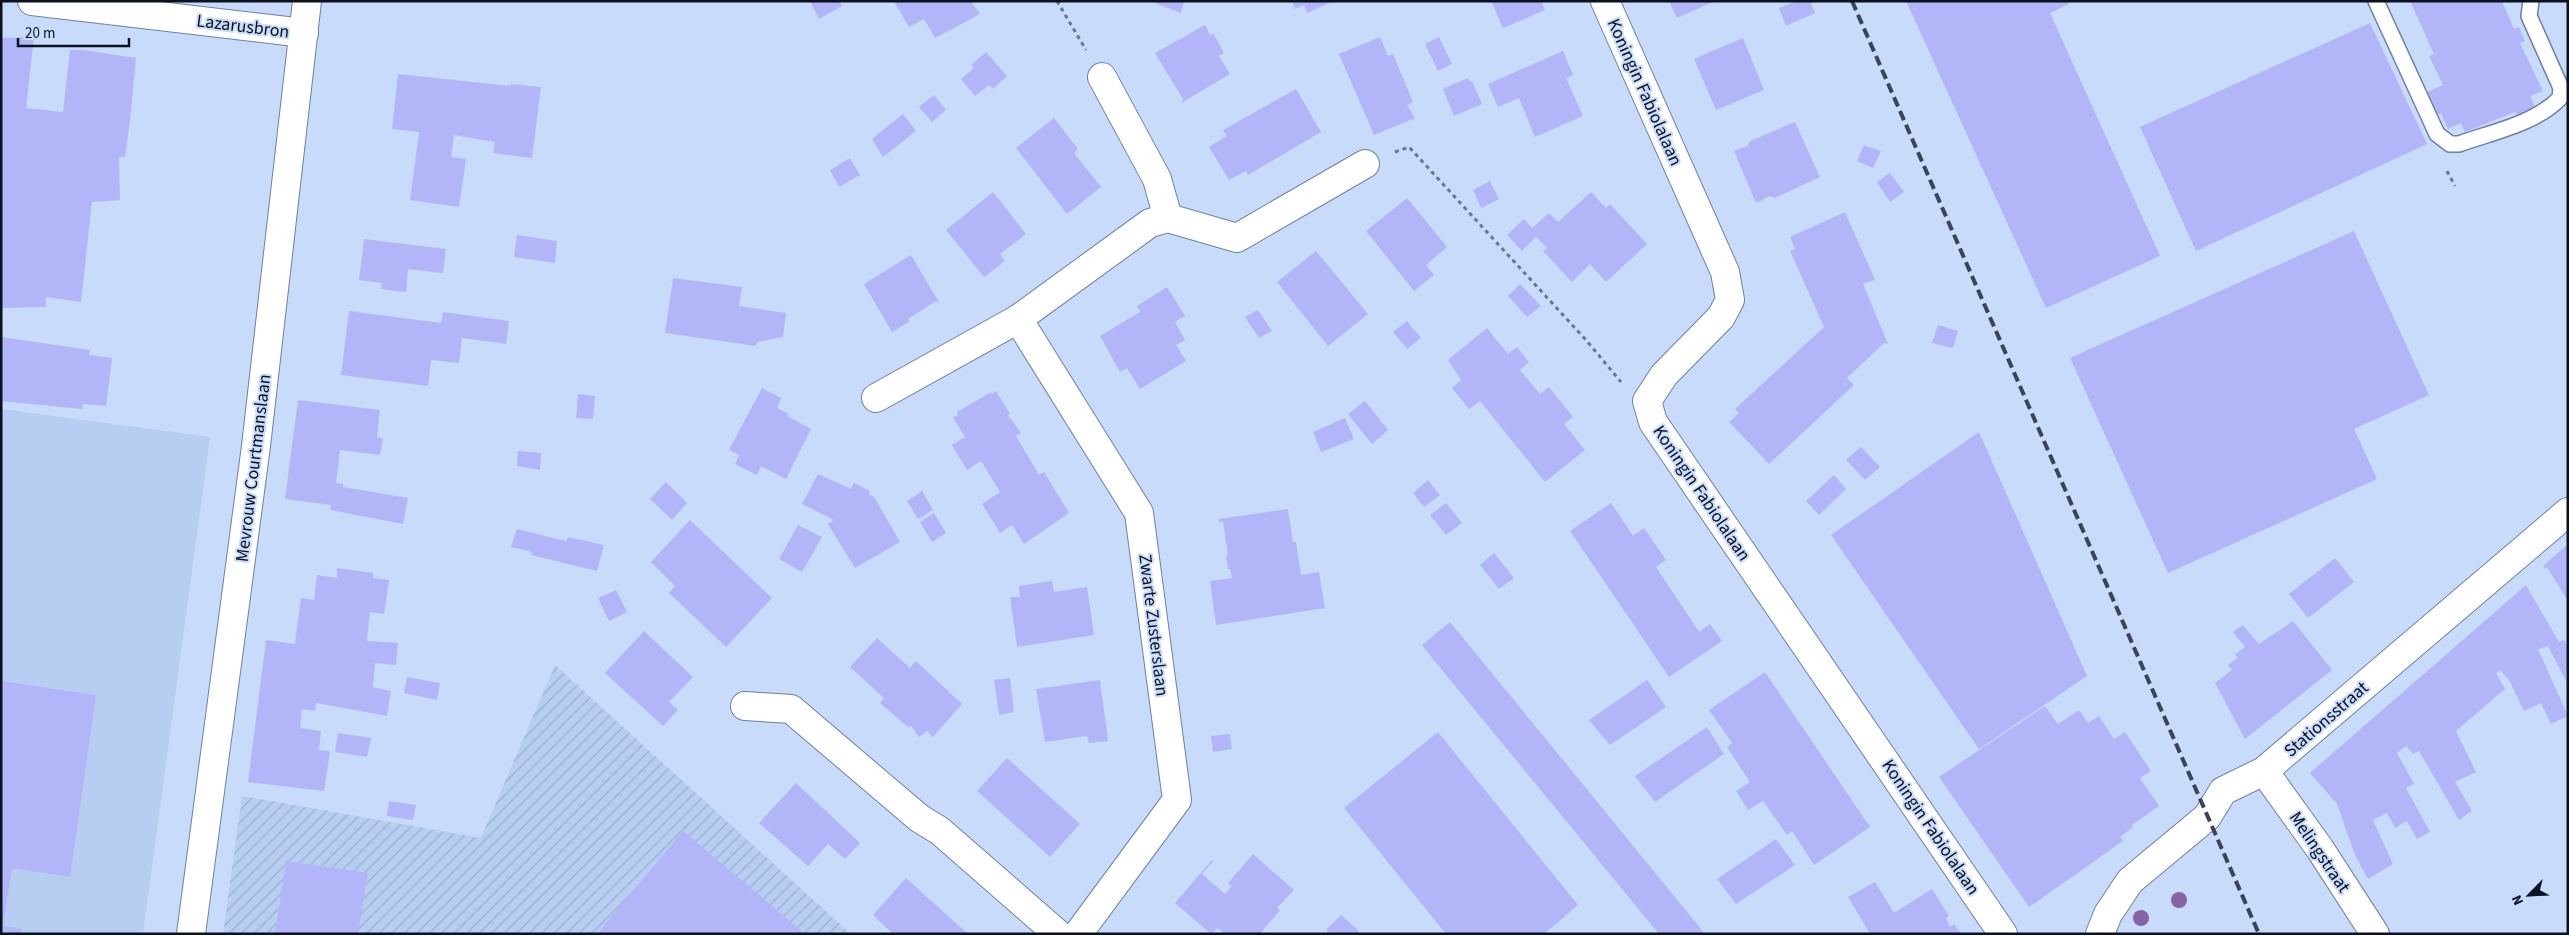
<svg xmlns="http://www.w3.org/2000/svg" width="2569" height="935" font-family="'Source Sans 3',sans-serif">
	<style>
		.built { fill: #b7cdf2 }
		.industrial { fill: url(#industrial-furrows) }
		.building { fill: #b2b6f9 }
		.lines { fill: none; stroke-linecap: round; stroke-linejoin: round }
		.service-casing { stroke: #6d81a6; stroke-width: 18 }
		.minor-casing { stroke: #6d81a6; stroke-width: 30 }
		.tertiary-casing { stroke: #6d81a6; stroke-width: 30 }
		.path { stroke: #6a788f; stroke-width: 3; stroke-dasharray: 4 4; stroke-linecap: butt }
		.service { stroke: #fff; stroke-width: 15 }
		.minor { stroke: #fff; stroke-width: 28 }
		.tertiary { stroke: #fff; stroke-width: 28 }
		.rail { stroke: #3a4456; stroke-width: 4; stroke-dasharray: 10 5; stroke-linecap: butt }
		.tree { fill: #8663a4 }
		.labels { text-anchor: middle; stroke-width: 4; stroke-linejoin: round; paint-order: stroke }
		.street-label { font-size: 18px; fill: #0a111f; stroke: #c8dbfb }
	</style>
	<defs>
		<pattern id="industrial-furrows" width="10" height="10" patternUnits="userSpaceOnUse" patternTransform="scale(1.25)"><rect width="10" height="10" fill="#b7cdf2"/><path d="M-1 1l2-2M0 10L10 0M9 11l2-2" fill="none" stroke="#9cafcf"/></pattern>
	</defs>
	<rect width="100%" height="100%" fill="#c8dbfb"/>
	<polygon class="built" points="1,409 210,437 143,934 1,934"/>
	<polygon class="industrial" points="555,665 851,934 223,934 242,796 481,838"/>
	<g class="building">
		<polygon points="810,1 839,1 842,6 819,19"/>
		<polygon points="894,1 971,1 980,14 935,38 924,19 909,27"/>
		<polygon points="1156,1 1184,1 1181,13 1155,3"/>
		<polygon points="1292,1 1334,1 1307,13 1304,5 1295,9"/>
		<polygon points="1491,1 1541,1 1545,10 1503,28"/>
		<polygon points="1669,1 1715,1 1677,18"/>
		<polygon points="1797,1 1810,1 1815,13 1786,26 1779,8"/>
		<polygon points="1906,1 2067,1 2069,4 2050,13 2160,256 2046,308"/>
		<polygon points="2415,1 2502,1 2514,29 2519,27 2525,41 2520,43 2543,91 2530,96 2537,112 2519,120 2515,112 2465,132 2461,123 2448,129 2441,113 2435,116 2425,93 2443,85 2429,56 2434,54 2411,3"/>
		<polygon points="2370,23 2427,144 2196,251 2140,127"/>
		<polygon points="1205,25 1210,35 1213,33 1224,53 1219,56 1230,74 1181,103 1183,99 1155,53"/>
		<polygon points="34,37 26,108 63,112 70,50 84,50 136,58 130,120 125,157 119,157 120,200 92,202 81,302 46,297 46,307 1,308 1,38"/>
		<polygon points="1380,37 1388,56 1393,54 1413,102 1407,105 1415,118 1374,135 1339,54"/>
		<polygon points="1439,37 1452,64 1438,71 1425,44"/>
		<polygon points="1743,38 1764,90 1716,110 1694,59"/>
		<polygon points="1563,51 1573,75 1566,78 1583,116 1535,137 1519,98 1498,107 1488,84"/>
		<polygon points="986,52 1007,76 993,89 989,85 975,96 961,79 974,68 971,65"/>
		<polygon points="398,74 511,86 511,84 541,87 532,158 493,153 495,142 454,135 451,157 466,159 459,207 410,200 419,132 392,129"/>
		<polygon points="1468,78 1470,82 1472,81 1482,104 1454,116 1443,89"/>
		<polygon points="1296,89 1321,132 1248,175 1246,171 1229,180 1209,147 1227,136 1223,130"/>
		<polygon points="934,95 946,110 932,122 919,107"/>
		<polygon points="903,114 916,131 883,157 872,139"/>
		<polygon points="1054,118 1078,149 1074,153 1101,187 1067,214 1016,148"/>
		<polygon points="1795,122 1820,177 1775,198 1770,196 1756,203 1734,151 1748,146 1750,141"/>
		<polygon points="1864,145 1881,151 1873,168 1857,161"/>
		<polygon points="850,158 860,175 839,187 830,170"/>
		<polygon points="1890,173 1904,192 1890,202 1877,182"/>
		<polygon points="1490,181 1499,199 1481,208 1473,190"/>
		<polygon points="993,192 1026,234 1000,254 1005,261 984,277 946,230"/>
		<polygon points="1591,192 1606,208 1610,204 1647,244 1606,282 1590,264 1572,282 1543,251 1547,248 1536,237 1522,251 1507,235 1524,219 1532,228 1549,213 1558,222"/>
		<polygon points="1407,198 1447,247 1426,265 1434,275 1414,291 1366,231"/>
		<polygon points="1845,212 1875,280 1863,284 1888,344 1884,343 1847,378 1854,385 1769,464 1729,422 1739,413 1735,409 1824,327 1790,251 1795,249 1790,237"/>
		<polygon points="2354,231 2429,395 2354,429 2377,479 2168,573 2070,358"/>
		<polygon points="517,235 557,241 555,263 514,257"/>
		<polygon points="364,239 446,249 443,273 408,269 406,292 381,289 382,283 359,280"/>
		<polygon points="1316,251 1368,314 1328,346 1277,282"/>
		<polygon points="911,255 940,304 936,301 908,319 909,322 892,332 864,284"/>
		<polygon points="673,278 742,287 739,306 786,313 783,337 757,342 756,346 665,333"/>
		<polygon points="1520,284 1541,306 1527,317 1508,296"/>
		<polygon points="1167,287 1185,316 1175,322 1185,340 1176,345 1186,361 1140,389 1127,368 1120,372 1100,336 1140,312 1137,306"/>
		<polygon points="1258,310 1272,331 1259,338 1245,317"/>
		<polygon points="349,311 441,323 443,312 509,321 506,344 462,338 459,363 431,360 428,386 341,375"/>
		<polygon points="1407,321 1421,338 1407,349 1393,332"/>
		<polygon points="1938,325 1958,331 1953,348 1932,343"/>
		<polygon points="1487,328 1508,354 1517,347 1529,362 1520,370 1540,394 1549,387 1573,417 1564,424 1585,450 1545,482 1480,401 1469,409 1452,388 1461,380 1448,360"/>
		<polygon points="1,337 90,350 89,355 112,358 106,406 83,404 82,409 1,401"/>
		<polygon points="762,388 781,398 777,408 789,414 787,416 811,429 786,479 761,466 757,475 735,464 739,455 729,450"/>
		<polygon points="996,391 1010,414 1008,415 1021,433 1016,436 1039,475 1044,472 1069,513 1024,544 1012,525 1000,533 982,504 1000,492 981,461 967,470 952,445 965,437 953,417 958,415 957,412 991,392 992,394"/>
		<polygon points="578,394 595,396 593,419 576,418"/>
		<polygon points="298,400 380,410 377,437 383,439 380,455 340,450 336,483 343,484 343,487 408,498 403,524 330,510 331,505 285,499"/>
		<polygon points="1365,401 1388,430 1372,444 1348,414"/>
		<polygon points="1345,418 1354,439 1321,452 1313,432"/>
		<polygon points="1979,432 2087,676 1979,749 1831,535"/>
		<polygon points="1861,447 1880,467 1865,480 1846,460"/>
		<polygon points="518,451 541,453 540,470 517,466"/>
		<polygon points="818,474 851,489 854,483 870,491 869,494 874,497 900,542 855,568 828,524 834,520 802,504"/>
		<polygon points="1834,475 1846,489 1819,515 1806,501"/>
		<polygon points="1428,480 1440,495 1424,507 1413,493"/>
		<polygon points="666,482 687,503 672,520 650,499"/>
		<polygon points="922,491 933,510 918,519 907,501"/>
		<polygon points="1446,503 1462,523 1446,535 1430,515"/>
		<polygon points="1611,503 1633,536 1644,528 1666,560 1656,567 1699,632 1710,624 1722,641 1669,677 1570,531"/>
		<polygon points="1288,509 1293,542 1296,542 1301,575 1319,572 1325,608 1216,625 1210,581 1232,578 1230,569 1228,569 1226,556 1228,555 1223,521 1219,522 1219,519"/>
		<polygon points="934,513 946,533 932,542 920,522"/>
		<polygon points="690,520 772,598 726,647 669,593 675,586 651,562"/>
		<polygon points="798,525 822,537 802,572 779,559"/>
		<polygon points="517,529 566,541 568,537 604,545 597,571 531,555 532,552 511,547"/>
		<polygon points="2568,544 2568,601 2547,567 2545,568 2543,566"/>
		<polygon points="1494,553 1514,578 1499,589 1480,565"/>
		<polygon points="2335,558 2354,582 2308,618 2289,594"/>
		<polygon points="337,568 373,573 373,578 389,580 384,614 370,612 367,641 398,643 396,665 375,663 373,687 391,691 387,716 316,703 315,711 302,709 300,728 321,731 319,750 330,751 324,791 248,782 266,640 295,644 301,598 314,600 317,575 337,578"/>
		<polygon points="1052,581 1054,592 1087,587 1094,635 1017,647 1010,597 1020,597 1019,586"/>
		<polygon points="2526,585 2559,642 2564,640 2568,646 2566,681 2548,646 2538,649 2568,716 2551,724 2541,703 2524,711 2509,680 2500,670 2496,673 2505,689 2456,731 2476,772 2455,782 2472,811 2459,820 2419,751 2413,754 2406,746 2397,753 2414,784 2406,788 2430,832 2417,839 2407,821 2395,828 2387,813 2373,820 2393,864 2368,879 2355,855 2337,804 2310,773"/>
		<polygon points="616,590 627,612 609,621 598,598"/>
		<polygon points="2293,621 2332,670 2245,739 2215,683 2232,670 2228,665 2238,658 2235,654 2245,647 2233,632 2243,625 2259,644"/>
		<polygon points="1450,622 1572,771 1705,934 1659,934 1433,659 1422,645"/>
		<polygon points="644,631 693,677 669,702 678,710 663,726 605,673"/>
		<polygon points="877,638 910,668 916,661 962,704 933,737 927,731 919,737 911,726 908,727 880,703 884,698 850,667"/>
		<polygon points="1765,672 1870,827 1814,865 1792,831 1787,835 1763,801 1748,810 1736,791 1750,782 1727,747 1732,743 1709,710"/>
		<polygon points="407,677 440,683 437,700 404,693"/>
		<polygon points="1010,678 1014,712 999,715 994,680"/>
		<polygon points="1100,680 1108,741 1089,743 1087,736 1045,742 1036,689"/>
		<polygon points="1647,680 1666,707 1610,745 1589,720"/>
		<polygon points="1,681 96,695 70,877 12,868 3,926 22,929 21,934 1,934"/>
		<polygon points="2045,706 2058,724 2079,710 2088,723 2099,716 2114,739 2125,732 2151,771 2140,778 2159,806 2132,825 2133,827 2120,837 2123,841 2029,907 1939,777"/>
		<polygon points="1707,727 1724,754 1655,802 1635,776"/>
		<polygon points="1438,732 1578,905 1544,934 1446,934 1344,808"/>
		<polygon points="338,733 371,738 367,757 335,752"/>
		<polygon points="1230,734 1232,749 1213,752 1211,736"/>
		<polygon points="1007,758 1080,824 1050,857 977,791"/>
		<polygon points="796,783 860,843 845,859 828,844 808,866 759,823"/>
		<polygon points="389,801 416,805 413,820 387,816"/>
		<polygon points="683,831 805,934 597,934"/>
		<polygon points="1776,839 1795,865 1736,904 1717,879"/>
		<polygon points="1253,854 1294,890 1277,908 1280,910 1260,934 1225,934 1218,928 1211,934 1175,903 1212,860 1213,861 1202,874 1225,894 1232,886 1228,883"/>
		<polygon points="286,861 368,873 358,934 275,934"/>
		<polygon points="906,878 968,934 893,934 873,915"/>
		<polygon points="1875,882 1894,913 1932,889 1949,916 1946,918 1950,927 1954,924 1961,934 1870,934 1848,897"/>
		<polygon points="1341,915 1359,931 1357,934 1331,934 1326,930"/>
	</g>
	<g class="lines">
		<defs>
			<path id="service" d="M2376,1L2437,134L2450,144H2459C2492,132 2535,124 2560,98L2561,88L2529,16L2531,1"/>
			<g id="minor">
				<polyline points="32,1 304,33"/>
				<polyline points="1605,1 1725,272 1730,300 1721,317 1664,375 1647,401 1653,422 2003,934"/>
				<polyline points="1102,77 1157,179 1168,218"/>
				<polyline points="876,398 1018,319"/>
				<polyline points="745,706 791,709 919,818 940,831 1058,934"/>
				<polyline points="2264,771 2320,849 2375,934"/>
				<polyline points="1078,934 1177,800 1139,513 1018,319 1150,223 1168,218 1237,238 1365,164"/>
			</g>
			<g id="tertiary">
				<polyline points="191,934 256,446 307,1"/>
				<polyline points="2100,934 2108,914 2130,881 2207,817 2223,791 2264,771 2568,512"/>
			</g>
		</defs>
		<use href="#service" class="service-casing"/>
		<use href="#minor" class="minor-casing"/>
		<use href="#tertiary" class="tertiary-casing"/>
		<g class="path">
			<polyline points="1057,1 1086,50"/>
			<polyline points="1395,152 1409,147 1586,340 1621,382"/>
			<polyline points="2447,171 2455,186"/>
		</g>
		<use href="#service" class="service"/>
		<use href="#minor" class="minor"/>
		<use href="#tertiary" class="tertiary"/>
		<polyline class="rail" points="1852,1 2259,934"/>
	</g>
	<g class="tree">
		<circle cx="2179" cy="900" r="8"/>
		<circle cx="2141" cy="918" r="8"/>
	</g>
	<g class="labels">
		<g class="street-label">
			<text transform="translate(243 26) rotate(7)" y="6">Lazarusbron</text>
			<text transform="translate(1645 92) rotate(66)" y="6">Koningin Fabiolalaan</text>
			<text transform="translate(253 468) rotate(-83)" y="6">Mevrouw Courtmanslaan</text>
			<text transform="translate(1702 493) rotate(56)" y="6">Koningin Fabiolalaan</text>
			<text transform="translate(1154 625) rotate(83)" y="6">Zwarte Zusterslaan</text>
			<text transform="translate(2326 719) rotate(-41)" y="6">Stationsstraat</text>
			<text transform="translate(1931 827) rotate(56)" y="6">Koningin Fabiolalaan</text>
			<text transform="translate(2320 852) rotate(56)" y="6">Melingstraat</text>
		</g>
	</g>
	<rect width="2569" height="935" fill="none" stroke="#0a111f" stroke-width="5"/>
	<g transform="translate(2529 895) rotate(246)" stroke="#c8dbfb" stroke-width="4" paint-order="stroke">
	<path d="M0-4L9 19L0 12L-9 19Z" fill="#0a111f"/>
	<text y="-8" font-size="14" font-weight="bold" text-anchor="middle" fill="#0a111f">N</text>
	</g>
	<path d="M18 38v8h111v-8" fill="none" stroke="#0a111f" stroke-width="2.5"/>
	<text x="25" y="38" font-size="15" fill="#0a111f" stroke="#c8dbfb" stroke-width="4" paint-order="stroke">20 m</text>
</svg>
